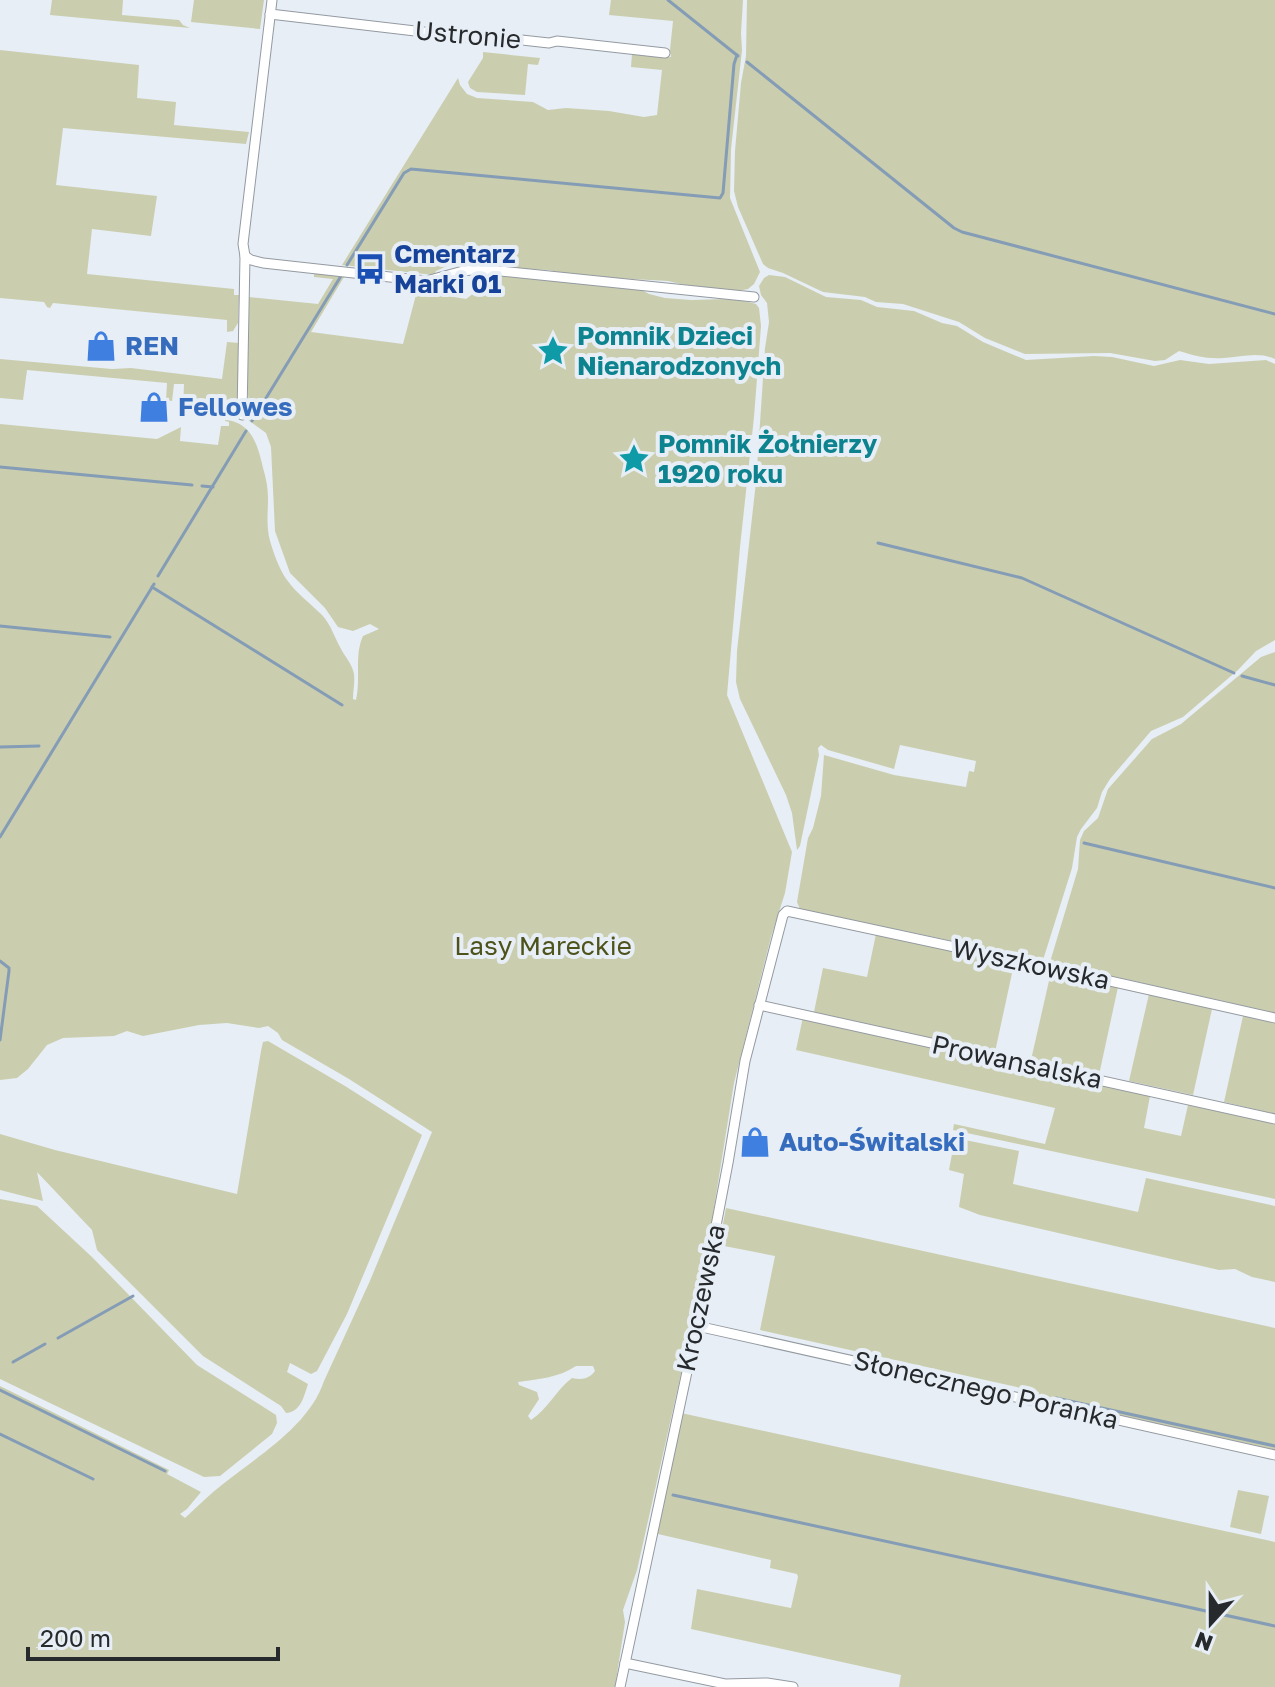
<svg xmlns="http://www.w3.org/2000/svg" width="1275" height="1687" font-family="'Golos Text',sans-serif">
	<style>
		.green { fill: #caceae; fill-rule: evenodd }
		.lines { fill: none; stroke-linecap: round; stroke-linejoin: round }
		.stream { stroke: #849cb5; stroke-width: 3 }
		.minor-casing { stroke: #949aa1; stroke-width: 11 }
		.minor { stroke: #fff; stroke-width: 9 }
		.labels { text-anchor: middle; stroke-width: 8; stroke-linejoin: round; paint-order: stroke }
		.street-label { font-size: 26px; fill: #272a2d; stroke: #e7eef6 }
		.transit-label { font-size: 26px; font-weight: bold; fill: #164399; stroke: #e7eef6; text-anchor: start }
		.culture-label { font-size: 26px; font-weight: bold; fill: #0d838f; stroke: #e7eef6; text-anchor: start }
		.shop-label { font-size: 26px; font-weight: bold; fill: #366cbe; stroke: #e7eef6; text-anchor: start }
		.park-label { font-size: 26px; fill: #4e521b; stroke: #e7eef6 }
	</style>
	<rect width="100%" height="100%" fill="#e7eef6"/>
	<g class="green">
		<polygon points="52,0 123,0 122,15 179,20 183,25 190,28 50,15"/>
		<polygon points="194,0 264,0 260,29 191,22"/>
		<polygon points="611,0 743,0 741,33 742,50 731,149 730,198 760,272 754,284 748,289 737,291 689,286 668,281 596,277 569,275 549,270 523,269 479,259 449,263 447,266 436,271 434,275 342,265 458,78 460,85 467,94 477,98 533,102 548,110 566,108 609,111 644,117 657,115 662,70 631,67 632,54 671,57 670,50 673,21 609,15"/>
		<path d="M747,0H1275V359C1258,351 1241,357 1224,358C1205,359 1196,356 1179,351L1165,360L1155,361L1110,353L1025,354L985,338L959,322L903,304L876,302L865,297L823,292L783,273L768,268L763,264L738,207L734,191L735,151L741,83L746,56Z"/>
		<polygon points="0,50 139,65 137,98 176,102 174,125 249,132 246,144 63,128 56,185 157,196 151,236 92,229 87,274 234,289 234,295 239,295 238,323 233,331 227,332 227,320 53,303 50,308 47,307 44,302 0,298"/>
		<polygon points="483,52 540,58 538,65 528,64 525,95 477,92 470,88 468,82 483,58"/>
		<path d="M314,272L344,275V277L311,332L403,344L417,291L466,299L474,293L476,278L493,275L638,288L649,294L665,298L691,300L728,299L740,300L756,304L759,308L761,326L754,417L740,547L727,695L792,852L785,893L771,937L734,1083L708,1245L687,1347L637,1570L623,1610L625,1622L615,1687H0V1386L169,1470L167,1474L201,1492L187,1509L180,1514L185,1518C198,1506 210,1494 223,1484C258,1456 309,1426 324,1381L369,1283L432,1132L349,1079L282,1040L278,1033L268,1026L259,1028L227,1023L199,1025L143,1036L127,1031L114,1036L63,1038L47,1045L28,1069L17,1078L0,1080V424L157,439L181,427L180,441L218,445L221,426H229V422L225,421V420C252,422 258,446 263,468C266,478 268,488 268,498C268,513 266,526 270,541C274,554 279,569 287,580C297,594 310,603 322,615C331,625 334,636 340,647C344,656 352,663 354,674C355,682 353,691 353,699L356,700C361,678 354,656 363,636L379,629L370,624L353,631L338,627L325,608L290,573L275,531L271,447L266,433L247,419L250,410L248,395V297L318,304L333,279L314,277ZM576,1366H593L595,1371C589,1379 582,1380 572,1378C556,1390 548,1409 531,1420L528,1416L539,1399L537,1392L519,1385L518,1382C538,1379 558,1378 576,1366Z"/>
		<polygon points="769,275 785,277 826,297 861,300 877,307 914,311 942,323 957,326 983,342 1026,360 1094,356 1112,357 1154,366 1180,360 1209,364 1266,360 1275,364 1275,640 1256,651 1238,670 1183,717 1151,731 1110,779 1102,792 1097,808 1081,829 1077,837 1072,868 1043,960 800,909 797,902 808,838 813,828 821,796 824,755 894,775 966,787 969,771 974,772 976,761 900,745 894,769 828,750 821,745 818,748 819,755 800,846 797,850 792,813 786,795 740,699 736,682 737,651 756,482 759,477 757,468 765,348 769,322 767,303 761,295 759,286 764,278"/>
		<path d="M227,342L239,343L238,400L236,409C220,415 200,410 183,409L184,384H174L172,401L166,400L167,383L27,370L23,400L0,398V359L112,369L131,368L222,379Z"/>
		<polygon points="1275,652 1275,1013 1050,962 1078,869 1080,840 1084,831 1098,818 1108,789 1152,739 1181,724 1261,657"/>
		<polygon points="876,934 1014,964 995,1052 814,1012 823,968 867,977"/>
		<polygon points="1051,972 1118,987 1099,1075 1031,1060"/>
		<polygon points="1149,994 1212,1009 1193,1095 1129,1081"/>
		<polygon points="1243,1016 1275,1023 1275,1114 1224,1102"/>
		<polygon points="803,1017 1150,1096 1144,1128 1181,1136 1188,1105 1275,1124 1275,1199 953,1130 954,1124 1045,1144 1055,1108 796,1050"/>
		<path d="M268,1041L345,1086L422,1135L347,1314L317,1371L311,1374L290,1363L287,1372L308,1384C304,1396 301,1412 286,1413L281,1406L203,1356L97,1250L92,1230L37,1172L43,1201L0,1190V1134L55,1150L237,1194L261,1051L263,1042Z"/>
		<polygon points="955,1138 1019,1151 1013,1184 1138,1212 1146,1178 1275,1206 1275,1282 1252,1277 1235,1269 1219,1270 980,1215 959,1207 964,1174 949,1170"/>
		<polygon points="0,1199 37,1206 92,1257 197,1365 276,1415 277,1423 272,1434 220,1476 204,1477 0,1379"/>
		<polygon points="726,1208 1275,1328 1275,1451 1037,1398 1039,1392 760,1330 775,1256 719,1245"/>
		<polygon points="681,1413 1275,1542 1275,1687 899,1687 901,1675 691,1629 697,1589 791,1608 798,1577 797,1574 770,1568 771,1560 658,1534 656,1531"/>
		<polygon points="1238,1490 1269,1496 1261,1534 1230,1527"/>
	</g>
	<g class="lines">
		<g class="stream">
			<polyline points="668,0 738,56"/>
			<polyline points="747,62 954,228 962,232 1275,314"/>
			<polyline points="347,265 404,173 411,169 720,198 723,193 734,64 737,55"/>
			<polyline points="252,421 341,276"/>
			<polyline points="0,467 192,485"/>
			<polyline points="202,486 213,487"/>
			<polyline points="878,543 1022,578 1234,673"/>
			<polyline points="158,576 246,431"/>
			<polyline points="152,587 342,705"/>
			<polyline points="0,626 110,637"/>
			<polyline points="1242,676 1275,685"/>
			<polyline points="0,747 39,746"/>
			<polyline points="0,837 154,584"/>
			<polyline points="1084,843 1275,888"/>
			<polyline points="0,961 9,968 9,971 0,1040"/>
			<polyline points="58,1338 133,1296"/>
			<polyline points="13,1362 45,1344"/>
			<polyline points="0,1390 165,1471"/>
			<polyline points="1056,1398 1275,1446"/>
			<polyline points="0,1434 93,1479"/>
			<polyline points="673,1495 1275,1626"/>
		</g>
		<defs>
			<g id="minor">
				<polyline points="270,14 475,38 485,39 494,37 549,43 557,41 665,53"/>
				<polyline points="245,256 251,260 263,263 426,281 463,271 481,269 754,297"/>
				<polyline points="242,415 245,256 243,244 272,0"/>
				<polyline points="759,1005 1275,1119"/>
				<polyline points="697,1326 1275,1455"/>
				<polyline points="625,1663 725,1684 767,1683 793,1687"/>
				<polyline points="620,1687 698,1320 728,1163 745,1061 783,915 787,911 1043,966 1275,1018"/>
			</g>
		</defs>
		<use href="#minor" class="minor-casing"/>
		<use href="#minor" class="minor"/>
	</g>
	<defs>
		<symbol id="bus-bare" viewBox="-9 -9 18 18"><path d="M-5-6H5V4H4V6H2V4H-2V6H-4V4H-5ZM-3.5-4V0h7V-4ZM-3.5 1.2v1.5H-2V1.2ZM2 1.2v1.5H3.5V1.2Z" fill="#1a4fb4" stroke="#e7eef6" stroke-width="2.5" paint-order="stroke"/></symbol>
		<symbol id="shop-bare" viewBox="-9 -9 18 18"><path d="M-5-2.5h2.3a2.7 3.5 0 0 1 5.4 0H5L5.5 6h-11ZM-1.5-2.5h3a1.5 2.3 0 0 0-3 0Z" fill="#3f7fe0" stroke="#e7eef6" stroke-width="2.5" paint-order="stroke"/></symbol>
		<symbol id="sight-bare" viewBox="-9 -9 18 18"><path d="M0-6L1.8-2.2L6-1.7L2.9 1.2L3.7 5.4L0 3.3L-3.7 5.4L-2.9 1.2L-6-1.7L-1.8-2.2Z" fill="#0f9aa8" stroke="#e7eef6" stroke-width="2.5" paint-order="stroke"/></symbol>
	</defs>
	<g fill-rule="evenodd">
		<use href="#bus-bare" x="348" y="247" width="44" height="44"/>
		<use href="#shop-bare" x="79" y="324" width="44" height="44"/>
		<use href="#sight-bare" x="531" y="329" width="44" height="44"/>
		<use href="#shop-bare" x="132" y="385" width="44" height="44"/>
		<use href="#sight-bare" x="612" y="437" width="44" height="44"/>
		<use href="#shop-bare" x="733" y="1120" width="44" height="44"/>
	</g>
	<g class="labels">
		<g class="street-label">
			<text transform="translate(468 35) rotate(5)" y="9">Ustronie</text>
			<text transform="translate(1031 964) rotate(12)" y="9">Wyszkowska</text>
			<text transform="translate(1017 1062) rotate(12)" y="9">Prowansalska</text>
			<text transform="translate(701 1298) rotate(-78)" y="9">Kroczewska</text>
			<text transform="translate(986 1390) rotate(13)" y="9">Słonecznego Poranka</text>
		</g>
		<g class="transit-label">
			<text x="394" y="263">Cmentarz<tspan x="394" dy="30">Marki 01</tspan></text>
		</g>
		<g class="culture-label">
			<text x="577" y="345">Pomnik Dzieci<tspan x="577" dy="30">Nienarodzonych</tspan></text>
			<text x="658" y="453">Pomnik Żołnierzy<tspan x="658" dy="30">1920 roku</tspan></text>
		</g>
		<g class="shop-label">
			<text x="125" y="355">REN</text>
			<text x="178" y="416">Fellowes</text>
			<text x="779" y="1151">Auto-Świtalski</text>
		</g>
		<g class="park-label">
			<text x="543" y="955">Lasy Mareckie</text>
		</g>
	</g>
	<g transform="translate(1211 1623) rotate(201)" stroke="#e7eef6" stroke-width="6" paint-order="stroke">
	<path d="M0-6L14 30L0 20L-14 30Z" fill="#272a2d"/>
	<text y="-12" font-size="22" font-weight="bold" text-anchor="middle" fill="#272a2d">N</text>
	</g>
	<path d="M28 1647v12h250v-12" fill="none" stroke="#272a2d" stroke-width="4"/>
	<text x="40" y="1647" font-size="24" fill="#272a2d" stroke="#e7eef6" stroke-width="6" paint-order="stroke">200 m</text>
</svg>
